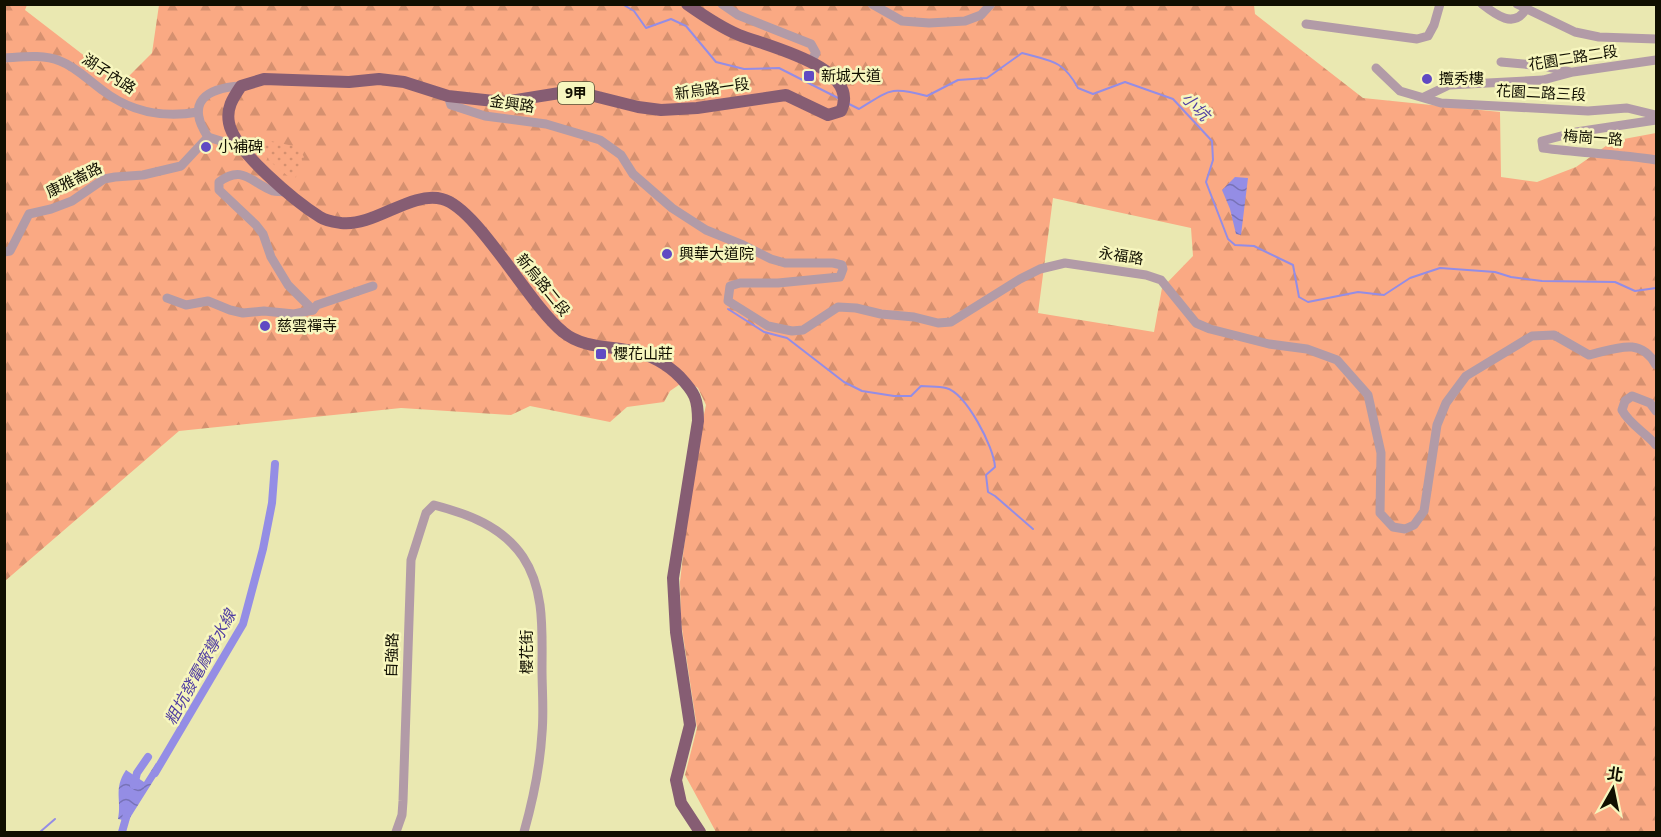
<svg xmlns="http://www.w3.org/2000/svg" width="1661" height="837" font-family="'Open Sans','Noto Sans TC',sans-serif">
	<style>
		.forest { fill: url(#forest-firs); fill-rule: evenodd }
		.park { fill: url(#park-dots) }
		.water { fill: url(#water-waves) }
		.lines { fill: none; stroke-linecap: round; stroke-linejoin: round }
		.stream { stroke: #948de5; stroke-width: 2 }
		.canal { stroke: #948de5; stroke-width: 8 }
		.minor { stroke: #b29ba7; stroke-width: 9 }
		.major { stroke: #865d73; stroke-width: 12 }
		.poi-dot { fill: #604ac3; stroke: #f7f6be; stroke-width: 2 }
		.labels { text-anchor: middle; stroke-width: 5; stroke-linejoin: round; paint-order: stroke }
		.shield { fill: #f7f6be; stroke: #565439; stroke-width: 1.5 }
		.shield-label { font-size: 14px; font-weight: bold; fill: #110f00 }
		.street-label { font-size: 15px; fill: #110f00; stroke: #f7f6be }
		.poi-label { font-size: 15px; fill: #110f00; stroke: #f7f6be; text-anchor: start }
		.water-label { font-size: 16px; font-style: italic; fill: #4f3ca2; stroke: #f7f6be }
	</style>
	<defs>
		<pattern id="forest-firs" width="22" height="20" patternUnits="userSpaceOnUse" patternTransform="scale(1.5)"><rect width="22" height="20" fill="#faa983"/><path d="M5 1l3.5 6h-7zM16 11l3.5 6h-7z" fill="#d5906f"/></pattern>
		<pattern id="park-dots" width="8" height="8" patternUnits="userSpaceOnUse" patternTransform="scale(1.5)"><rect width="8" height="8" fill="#faa983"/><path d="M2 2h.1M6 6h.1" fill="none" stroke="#d5906f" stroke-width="1.8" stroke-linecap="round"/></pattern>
		<pattern id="water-waves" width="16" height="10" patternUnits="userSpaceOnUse" patternTransform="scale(1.5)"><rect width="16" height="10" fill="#948de5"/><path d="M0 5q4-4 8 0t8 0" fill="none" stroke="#7772b7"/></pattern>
	</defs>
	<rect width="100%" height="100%" fill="#eae8b1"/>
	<path class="forest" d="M5,5H27L25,10L121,84L152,53L159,5H1254L1255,14L1363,98L1500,112L1501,177L1537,182L1576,167L1613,141L1656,133V832H716L685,775L697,728L681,622L680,582L693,466L706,405L698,388L686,380L670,391L664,402L627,407L610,422L530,406L511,415L401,408L179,431L5,581ZM1053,198L1191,228L1193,256L1162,288L1154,332L1038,313Z"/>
	<polygon class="park" points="266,140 298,147 304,157 298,167 295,182 272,163 253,144"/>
	<g class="water">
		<polygon points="1235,177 1248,178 1241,235 1236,234 1230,209 1222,190"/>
		<path d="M156,763L162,767L128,821L118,819C122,800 113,789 126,770L144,782Z"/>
	</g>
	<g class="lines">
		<g class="stream">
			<polyline points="622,4 634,11 646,28 671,19 686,26 716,62 744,69 779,68 840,99"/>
			<path d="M847,103L859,109C890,90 890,86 927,96L958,80L987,78L1022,53C1051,61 1063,60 1078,88L1093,94L1125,82L1173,99L1212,141L1213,160L1206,182L1228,239L1235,245L1254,246L1293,265L1299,297L1308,302L1358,292L1384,295L1410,278L1440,268L1495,272L1511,277L1542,281L1615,282L1635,291L1656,288"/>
			<path d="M728,309L764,332L787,338L844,382L862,391L894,396H911L921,386C929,387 938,386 946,388C966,393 994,447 995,467L986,475L988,492L995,496L1033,529"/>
			<polyline points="40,832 55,819"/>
		</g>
		<g class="canal">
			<polyline points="155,773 243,624 263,549 272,503 275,464"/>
			<polyline points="134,785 137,773 148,757"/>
			<polyline points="122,832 128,811"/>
		</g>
		<g class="minor">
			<polyline points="722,4 738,15 811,44 816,53 811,61"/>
			<polyline points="872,4 902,21 929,23 965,21 981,15 991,4"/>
			<path d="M1482,4C1496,15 1514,29 1526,9"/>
			<polyline points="1517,4 1575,32 1599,37 1656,39"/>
			<polyline points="1306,24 1417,39 1428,36 1434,25 1440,4"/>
			<path d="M4,58C22,57 43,54 60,61C76,67 88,80 102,90C130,112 164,118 198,112"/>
			<polyline points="1501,62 1544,66 1570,72"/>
			<polyline points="1376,68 1400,91 1441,103 1588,111 1627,108 1656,115"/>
			<path d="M448,96L451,105L485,116L546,124L600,140L621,155L633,174L672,208L706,230L743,245L771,259L785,263H833L842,265L843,269L840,277L778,283H740L730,286L728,301L768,326L792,331L803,330L838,307L856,308L881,314L914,317L938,323L951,322L1020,279L1040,269L1065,263L1146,275L1161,280L1196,323L1210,329L1269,344L1307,349L1337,360L1368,395L1381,453L1380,513L1393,527L1405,529L1414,525L1424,511L1437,425L1446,403L1466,376L1532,336L1554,335L1589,355C1616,349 1640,336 1656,365"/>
			<polyline points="1424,97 1449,85 1543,80 1573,72 1656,60"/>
			<path d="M1656,120L1576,132L1542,141L1543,148C1581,153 1618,154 1656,160"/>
			<path d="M208,137C185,102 206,88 241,86"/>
			<polyline points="4,252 10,251 29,214 51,209 72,201 104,179 115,177 143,175 181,166 208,137 227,143 238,142"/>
			<path d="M167,298L186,305L208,301L230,310L243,313L264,311L294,314L313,310L288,285L271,257L263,234L256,225L219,190V182C243,164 251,183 273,191C277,192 283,192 288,192"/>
			<polyline points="313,310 317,305 373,286"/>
			<path d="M1656,411L1650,403L1632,396L1625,401L1622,410C1629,424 1646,433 1656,445"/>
			<path d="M396,832L402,815L403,801L411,560L426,513L434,505C468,514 502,526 523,557C545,590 542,631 542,669C542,690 544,712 542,733C540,767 533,800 524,832"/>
		</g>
		<path class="major" d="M687,4C704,16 720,27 739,35C766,46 862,67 841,111L828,115L786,95L697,108L661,110L638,107L586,94L566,92L503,102L448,96L404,82L379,79L349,82L264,79L241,86C233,98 226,108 229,123C234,151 296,202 320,217C326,221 334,222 341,223C375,227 410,191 442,199C477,207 529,305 563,332C582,348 609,346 633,351C650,355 667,364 680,377C695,393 698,399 698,421L673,578L676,632L690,725L676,780L681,803L700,832"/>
	</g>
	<g class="poi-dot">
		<rect x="803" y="70" width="12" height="12" rx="3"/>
		<circle cx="1427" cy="79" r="6"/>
		<circle cx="206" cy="147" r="6"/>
		<circle cx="667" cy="254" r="6"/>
		<circle cx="265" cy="326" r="6"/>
		<rect x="595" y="348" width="12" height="12" rx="3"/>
	</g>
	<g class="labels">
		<rect class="shield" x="558" y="82" width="36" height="22" rx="4.5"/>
		<g class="shield-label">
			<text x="576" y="98">9甲</text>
		</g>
		<g class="street-label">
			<text transform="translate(1573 58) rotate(-9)" y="5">花園二路二段</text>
			<text transform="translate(109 74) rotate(33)" y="5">湖子內路</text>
			<text transform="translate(712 89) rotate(-8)" y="5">新烏路一段</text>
			<text transform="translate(1541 93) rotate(3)" y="5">花園二路三段</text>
			<text transform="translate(512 104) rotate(8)" y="5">金興路</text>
			<text transform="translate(1593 138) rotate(4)" y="5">梅崗一路</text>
			<text transform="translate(74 180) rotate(-26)" y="5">康雅崙路</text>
			<text transform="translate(1121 256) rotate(9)" y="5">永福路</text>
			<text transform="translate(543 285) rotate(51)" y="5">新烏路二段</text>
			<text transform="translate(527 652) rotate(-90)" y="5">櫻花街</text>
			<text transform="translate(392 655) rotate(-88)" y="5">自強路</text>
		</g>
		<g class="poi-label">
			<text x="821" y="81">新城大道</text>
			<text x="1439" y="84">攬秀樓</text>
			<text x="218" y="152">小補碑</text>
			<text x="679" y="259">興華大道院</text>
			<text x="277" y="331">慈雲禪寺</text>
			<text x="613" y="359">櫻花山莊</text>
		</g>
		<g class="water-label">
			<text transform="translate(1196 106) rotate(46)" y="6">小坑</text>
			<text transform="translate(200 667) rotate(-61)" y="6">粗坑發電廠導水線</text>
		</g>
	</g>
	<rect width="1661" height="837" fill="none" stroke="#110f00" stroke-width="12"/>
	<g transform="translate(1613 789) rotate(9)" stroke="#f7f6be" stroke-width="4.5" paint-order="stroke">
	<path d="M0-4.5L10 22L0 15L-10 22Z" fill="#110f00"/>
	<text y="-9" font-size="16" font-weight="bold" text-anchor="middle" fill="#110f00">北</text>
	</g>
</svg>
